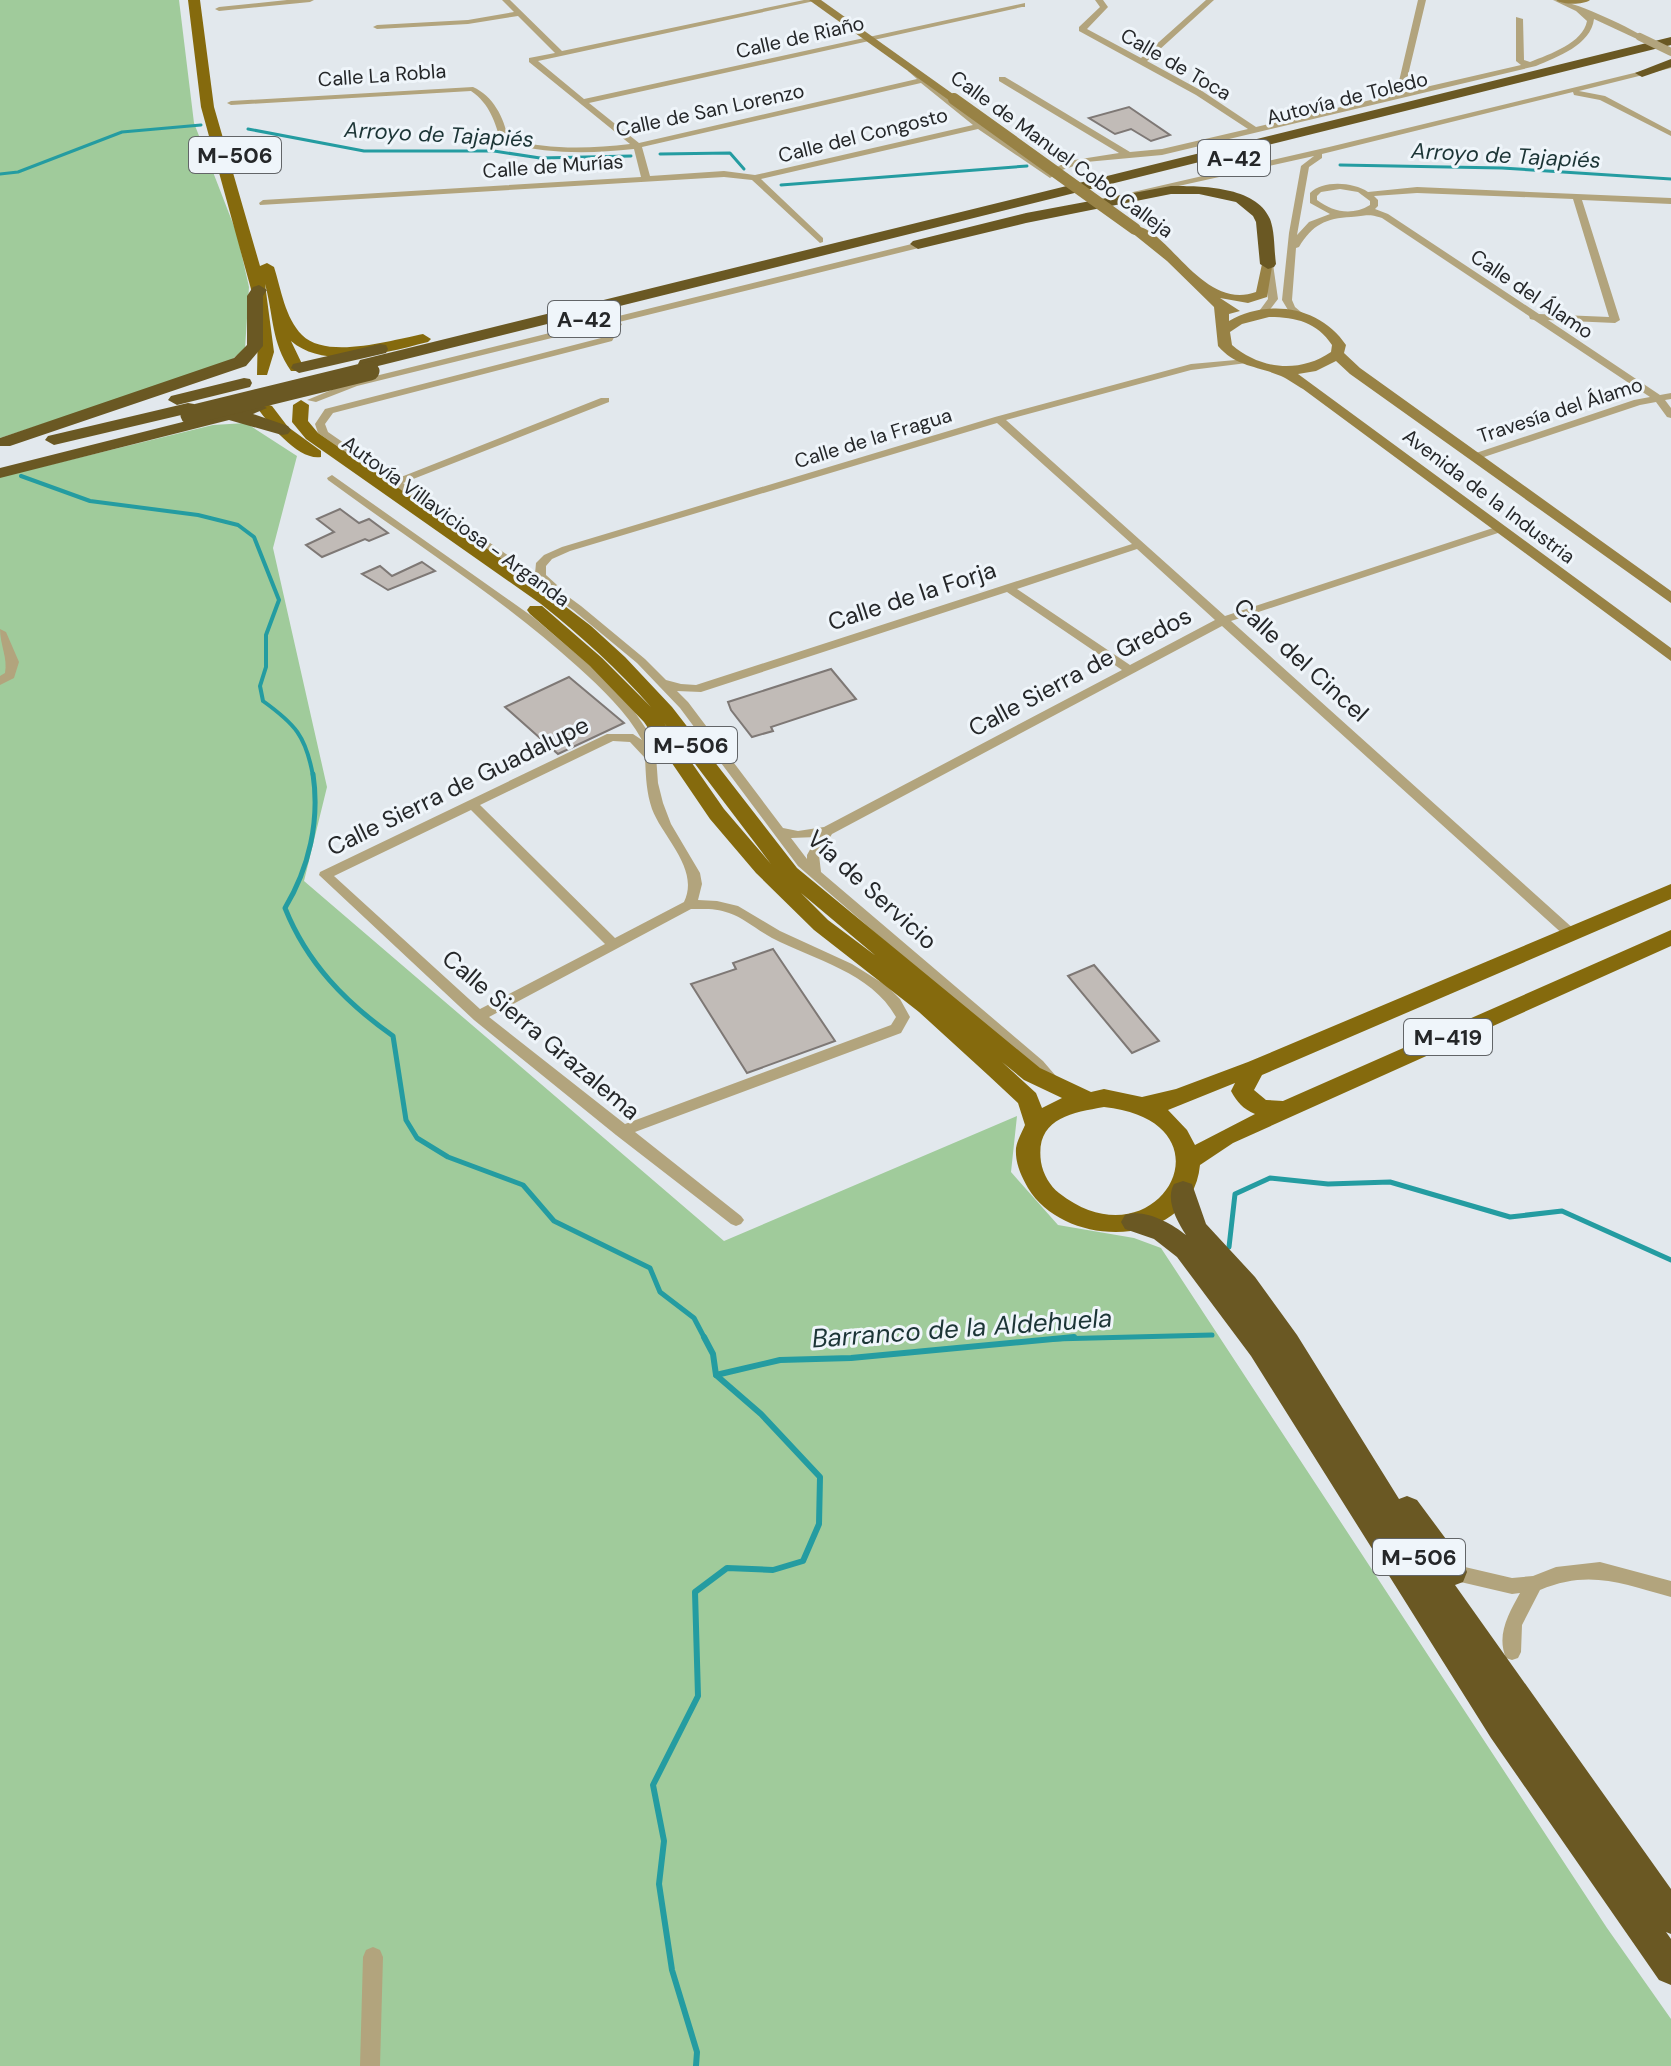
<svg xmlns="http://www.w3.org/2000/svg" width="1671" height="2066" font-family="'DM Sans',sans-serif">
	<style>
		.green { fill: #a0cb9b }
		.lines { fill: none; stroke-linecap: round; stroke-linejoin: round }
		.stream-far3 { stroke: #249ca1; stroke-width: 3 }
		.stream-far2 { stroke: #249ca1; stroke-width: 4 }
		.stream-far1 { stroke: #249ca1; stroke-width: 5 }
		.stream { stroke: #249ca1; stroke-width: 6 }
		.building { fill: #c1bbb7; stroke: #7e7875; stroke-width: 2 }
		.street { fill: #b2a47d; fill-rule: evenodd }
		.secondary { fill: #988245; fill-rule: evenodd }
		.primary { fill: #856a0d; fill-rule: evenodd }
		.highway { fill: #6a5823; fill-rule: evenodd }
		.street-bridge { stroke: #b2a47d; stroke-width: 8 }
		.secondary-bridge { stroke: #988245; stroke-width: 12 }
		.highway-bridge { stroke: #6a5823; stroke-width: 19 }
		.labels { text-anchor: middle; stroke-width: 6; stroke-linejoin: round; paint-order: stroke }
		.far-street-label { font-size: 20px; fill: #252729; stroke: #eff5fa }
		.far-water-label { font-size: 22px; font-style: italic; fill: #1c3536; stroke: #eff5fa }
		.shield { fill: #eff5fa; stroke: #626568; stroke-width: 2 }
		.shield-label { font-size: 22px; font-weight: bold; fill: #252729 }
		.street-label { font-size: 24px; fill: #252729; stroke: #eff5fa }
		.water-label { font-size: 26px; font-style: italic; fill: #1c3536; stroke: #eff5fa }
	</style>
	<rect width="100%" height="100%" fill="#e2e8ed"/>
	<g class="green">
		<polygon points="0,0 179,0 194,123 237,234 249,287 245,349 226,364 0,438"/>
		<polygon points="246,423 297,456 273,548 327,787 304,881 724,1241 1017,1116 1011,1172 1058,1225 1134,1238 1161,1248 1607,1928 1671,2019 1671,2066 0,2066 0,477 213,425"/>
	</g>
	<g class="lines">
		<g class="stream-far3">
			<polyline points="248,129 364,151 494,151 540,158 631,156"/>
			<polyline points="660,154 730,153 744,169"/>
			<polyline points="1340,165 1502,168 1671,179"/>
			<polyline points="0,174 18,172 122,132 201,125"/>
			<polyline points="781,185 1027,166"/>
		</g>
		<path class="stream-far2" d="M21,476L90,501L198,515L238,525L254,537L279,600L266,635V667L260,686L263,701C295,724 306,736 313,776"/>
		<g class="stream-far1">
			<path d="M313,774C320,821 309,868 285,908C307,963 345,1002 393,1036L406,1120L417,1138L448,1157L523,1185L554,1221L650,1268L660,1292L694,1318L705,1339"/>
			<polyline points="1229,1247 1235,1194 1270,1178 1328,1184 1390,1182 1510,1217 1562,1211 1671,1260"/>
			<polyline points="1053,1339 1212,1335"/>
		</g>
		<g class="stream">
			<polyline points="716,1375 780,1360 851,1358 1074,1337"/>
			<polyline points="696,2066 697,2052 672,1970 659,1884 664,1841 653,1785 698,1696 695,1592 727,1568 773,1570 803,1561 819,1524 820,1477 761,1414 716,1375 713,1354 704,1337"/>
		</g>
	</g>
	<g class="building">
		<polygon points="1129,107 1170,135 1151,141 1131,129 1115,134 1089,118"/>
		<polygon points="340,509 359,523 369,519 388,533 369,541 365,539 322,557 306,545 334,532 317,519"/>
		<polygon points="422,562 435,571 388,590 362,574 380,566 392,576"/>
		<polygon points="831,669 856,699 771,727 773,731 752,737 731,710 728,702"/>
		<polygon points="569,677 624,723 558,754 505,707"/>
		<polygon points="773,949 835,1041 747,1073 691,984 736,969 733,963"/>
		<polygon points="1094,965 1159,1041 1132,1053 1068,976"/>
	</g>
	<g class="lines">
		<g class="street">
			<polygon points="287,0 314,0 310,2 219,11 215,9 219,7"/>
			<path d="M502,0H510L562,51L804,0H819L538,61L584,99L1025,3V7H1022L589,103L639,143L917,79L908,71L912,69L982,124L1050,171L1068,161L1119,153L999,81V77H1005L1130,152L1162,149L1248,129L1196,95L1079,31V27L1100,7L1095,0H1103L1108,7L1087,29L1141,58L1206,0H1214L1147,61L1202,91L1256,127L1396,94L1418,0H1426L1404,92L1521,65L1516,61V17L1523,19L1524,60L1530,62C1550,54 1583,43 1587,21L1576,11L1553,0C1572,0 1627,26 1644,37L1637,39L1594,19C1591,45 1557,57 1536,66L1162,155L1086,162L1062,170L1050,178L978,129L761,179L823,238V242L820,243L752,180L724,177L260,205L259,203L263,200L641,177L634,149C588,154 545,154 501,142C495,122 490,104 471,91L231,105L227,103L231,101L473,87C493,96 504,117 508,139C548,150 589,149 630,144L529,62V58L555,53L518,16L468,24L377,29L373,27L377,25L468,20L514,12ZM921,83L973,125L755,175L724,171L650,176L642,147Z"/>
			<path d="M1671,64V68L1579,91L1605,96L1671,131V136L1600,100L1574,95L1573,92L1322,154V158L1309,167L1297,235L1309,222L1330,214L1310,203V193C1323,180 1353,182 1368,192L1417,187L1671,198V204L1582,200L1620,320L1615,323L1548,320L1660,395L1671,393V399L1665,400L1671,408V418L1667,417L1656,402L1640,405L1478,459H1470V455L1634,400L1650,397L1534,320L1530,319L1529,316L1382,218C1367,213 1365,216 1351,217C1326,218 1312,225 1299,247L1296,248L1292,300L1295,307L1307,317L1299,319L1288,310L1282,300L1289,233L1301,166L1314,156L1111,201L1107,198L1329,147ZM1340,189L1358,192L1370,201V205C1352,216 1333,212 1317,200V196L1321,192ZM1417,193L1573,199L1609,317L1539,314L1388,214L1375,209L1378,206V200L1374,196Z"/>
			<path d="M932,239L936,242L935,244L619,322L622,324L612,341L333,413L325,424L328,432L396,479L601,398H609V402L403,483L535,574L536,563L544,555L562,547L995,417L1191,364L1247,359V363L1191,370L1006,420L1225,616L1496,527H1504V531L1231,621L1576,931L1578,934L1576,937H1566L1222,626L832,834L819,855L821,872L1043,1061L1061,1082L1059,1086H1049L1033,1069L798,866L680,708L637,663L573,610L318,433L315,424L325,409L605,337L613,323L357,386L316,402L307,400L351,382ZM997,423L1132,544L696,685L681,684L666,680L645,659L581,606L555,587L557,585L546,575V566L552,559L570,551ZM1137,549L1215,620L1130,665L1017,589ZM1007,592L1122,670L824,827L798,831L783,828L688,702L677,691L701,692ZM817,837L807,855V859L791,838Z"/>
			<polygon points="1268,261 1273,264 1278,299 1265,316 1262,317 1257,314 1268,299 1263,264"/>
			<path d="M332,475L533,617L594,669L632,708L655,742L658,783L663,803L671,824L700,873L702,884L698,900L717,901L738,906L780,931L852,964L887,986L900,999L910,1017L901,1033L635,1132L741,1216L744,1220L741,1224L736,1226L731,1224L616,1135L474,1020L319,875L320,872L607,734H633L642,740C627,712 601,688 578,667C501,597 412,542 328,480L327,478ZM613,741L630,742L645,758C646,776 646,791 652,809C663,838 700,869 684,902L615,938L480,805ZM471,810L605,944L480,1009L334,876ZM691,909C704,909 717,908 729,913C744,918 757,930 772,938C814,960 871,972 896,1017L891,1025L625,1124L489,1017Z"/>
			<path d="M0,629L6,632L19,662L14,678L0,685V676L5,673C8,658 0,645 0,629Z"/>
			<path d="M1600,1562L1671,1581V1597C1622,1584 1590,1569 1540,1590L1522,1625L1521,1652L1518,1658L1512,1660L1506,1658C1496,1635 1509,1613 1520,1593L1512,1594L1452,1580L1446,1578L1443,1572L1446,1566L1452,1564L1512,1578L1533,1576L1556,1567Z"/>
			<polygon points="373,1947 380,1950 383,1957 380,2066 360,2066 363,1957 366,1950"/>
		</g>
		<g class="secondary">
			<polygon points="809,0 821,0 960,99 950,101"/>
			<path d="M1556,0H1590C1583,5 1563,5 1556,0Z"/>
			<path d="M1131,226C1166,222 1200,312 1256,292L1262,264L1273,261L1267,297L1248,303L1220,298L1240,311L1229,314V321C1269,298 1321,307 1346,345L1344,353L1360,368L1671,591V603L1350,374L1336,361L1316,371L1298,374L1671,648V661L1303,389C1296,385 1288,379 1281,376C1258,366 1236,367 1218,346L1214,307L1167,261L1131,232ZM1269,317C1295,317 1317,322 1332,345L1331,352C1299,374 1260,369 1232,345L1230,332L1242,324Z"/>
		</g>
		<g class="primary">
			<path d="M188,0H200L214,107L260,266L267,263L274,267C281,289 285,318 302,335C327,360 392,340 423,334L431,339L428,342C388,352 326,371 291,341L304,368L301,371H291C271,342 274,317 265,284L274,352L267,375H257L258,324L251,289L201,107Z"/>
			<path d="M301,400L309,405L308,421L318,433L515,568L591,626L625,657L672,707L797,868L1040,1068L1091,1092L1104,1089L1142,1097L1176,1089L1248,1062L1671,884V899L1262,1075L1254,1090L1266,1100L1283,1101L1671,930V946L1233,1143L1200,1165C1192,1249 1066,1251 1028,1188C1021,1176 1015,1163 1016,1148C1017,1141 1022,1132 1025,1125L1018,1103L988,1075L919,1012L814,930L756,873L710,819L644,722L590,666L530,614L527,610L530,606H542L602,658L651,707C618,669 581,636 541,604L306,439L292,422L293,405ZM664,723L771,864L724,809ZM801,893L876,956L828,920ZM1002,1062L1024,1080L1062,1098L1042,1108L1036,1093ZM1235,1083L1231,1091C1237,1102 1243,1109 1255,1114L1195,1145L1187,1130L1168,1110ZM1104,1107C1241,1122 1157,1270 1059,1193C1050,1186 1043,1174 1041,1162C1035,1119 1070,1113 1104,1107Z"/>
			<path d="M266,404L272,406L288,427L321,451V457C299,461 270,425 258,409Z"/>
		</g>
		<g class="highway">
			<polygon points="1671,37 1671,45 366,369 358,364 360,360"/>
			<polygon points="1671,59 1671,67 1642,77 1635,73"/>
			<path d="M1171,186C1201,186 1256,186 1270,219C1275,232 1274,250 1276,264L1274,267L1268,269L1260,264L1256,222L1253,216L1236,202L1199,194H1171L1026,223L918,249L910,244L913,241L1026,213Z"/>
			<polygon points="259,285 267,290 263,296 263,346 246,366 10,446 0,446 0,438 234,358 247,345 247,296 253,287"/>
			<polygon points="380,344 386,345 388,349 386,353 299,373 291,368 293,364"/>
			<polygon points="244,378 250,379 252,383 250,387 177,405 168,400 171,396"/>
			<polygon points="188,403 194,404 197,408 194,412 54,445 45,440 48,436"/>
			<polygon points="258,403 267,408 253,414 288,426 291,430 288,434 282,435 229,420 0,478 0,468"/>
			<path d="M1183,1181L1192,1184L1206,1224L1255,1277L1297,1335L1399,1499L1407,1496L1417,1500L1463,1562L1467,1572L1463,1582L1455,1585L1671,1889V1934L1666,1932L1671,1939V1985L1659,1980L1491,1738L1251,1356L1177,1257L1154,1239L1125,1229L1121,1222L1125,1215C1144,1208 1171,1223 1186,1235C1177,1221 1165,1200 1174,1184Z"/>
		</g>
		<polyline class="street-bridge" points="1640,37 1671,52"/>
		<polyline class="secondary-bridge" points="954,99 1135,229"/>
		<polyline class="highway-bridge" points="190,415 370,371"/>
	</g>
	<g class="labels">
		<g class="far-street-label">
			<text transform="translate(800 37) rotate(-13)" y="7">Calle de Riaño</text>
			<text transform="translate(1176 64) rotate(30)" y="7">Calle de Toca</text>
			<text transform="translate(382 75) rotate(-4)" y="7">Calle La Robla</text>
			<text transform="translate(1347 98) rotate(-14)" y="7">Autovía de Toledo</text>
			<text transform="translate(710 110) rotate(-12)" y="7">Calle de San Lorenzo</text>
			<text transform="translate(863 135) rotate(-14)" y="7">Calle del Congosto</text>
			<text transform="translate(1062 154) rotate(36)" y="7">Calle de Manuel Cobo Calleja</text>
			<text transform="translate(553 166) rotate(-4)" y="7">Calle de Murías</text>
			<text transform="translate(1532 294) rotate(34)" y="7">Calle del Álamo</text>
			<text transform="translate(1560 410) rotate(-18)" y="7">Travesía del Álamo</text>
			<text transform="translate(873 438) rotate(-17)" y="7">Calle de la Fragua</text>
			<text transform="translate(1489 496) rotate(37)" y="7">Avenida de la Industria</text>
			<text transform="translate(456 521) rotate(36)" y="7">Autovía Villaviciosa - Arganda</text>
		</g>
		<g class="far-water-label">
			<text transform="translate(439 134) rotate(3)" y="8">Arroyo de Tajapiés</text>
			<text transform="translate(1506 155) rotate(3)" y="8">Arroyo de Tajapiés</text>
		</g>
		<g class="shield">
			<rect x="189" y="137" width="92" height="36" rx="6"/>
			<rect x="1198" y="140" width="72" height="36" rx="6"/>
			<rect x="548" y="301" width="72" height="36" rx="6"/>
			<rect x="645" y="727" width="92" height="36" rx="6"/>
			<rect x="1404" y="1019" width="88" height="36" rx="6"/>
			<rect x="1373" y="1539" width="92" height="36" rx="6"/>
		</g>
		<g class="shield-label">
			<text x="235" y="163">M-506</text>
			<text x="1234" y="166">A-42</text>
			<text x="584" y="327">A-42</text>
			<text x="691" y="753">M-506</text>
			<text x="1448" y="1045">M-419</text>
			<text x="1419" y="1565">M-506</text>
		</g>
		<g class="street-label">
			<text transform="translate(912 596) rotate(-18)" y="8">Calle de la Forja</text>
			<text transform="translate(1301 660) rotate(42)" y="8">Calle del Cincel</text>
			<text transform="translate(1080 672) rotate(-28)" y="8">Calle Sierra de Gredos</text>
			<text transform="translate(458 786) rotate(-26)" y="8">Calle Sierra de Guadalupe</text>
			<text transform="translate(872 890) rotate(42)" y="8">Vía de Servicio</text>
			<text transform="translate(541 1035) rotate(40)" y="8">Calle Sierra Grazalema</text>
		</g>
		<g class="water-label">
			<text transform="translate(962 1328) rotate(-4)" y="9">Barranco de la Aldehuela</text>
		</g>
	</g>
</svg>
